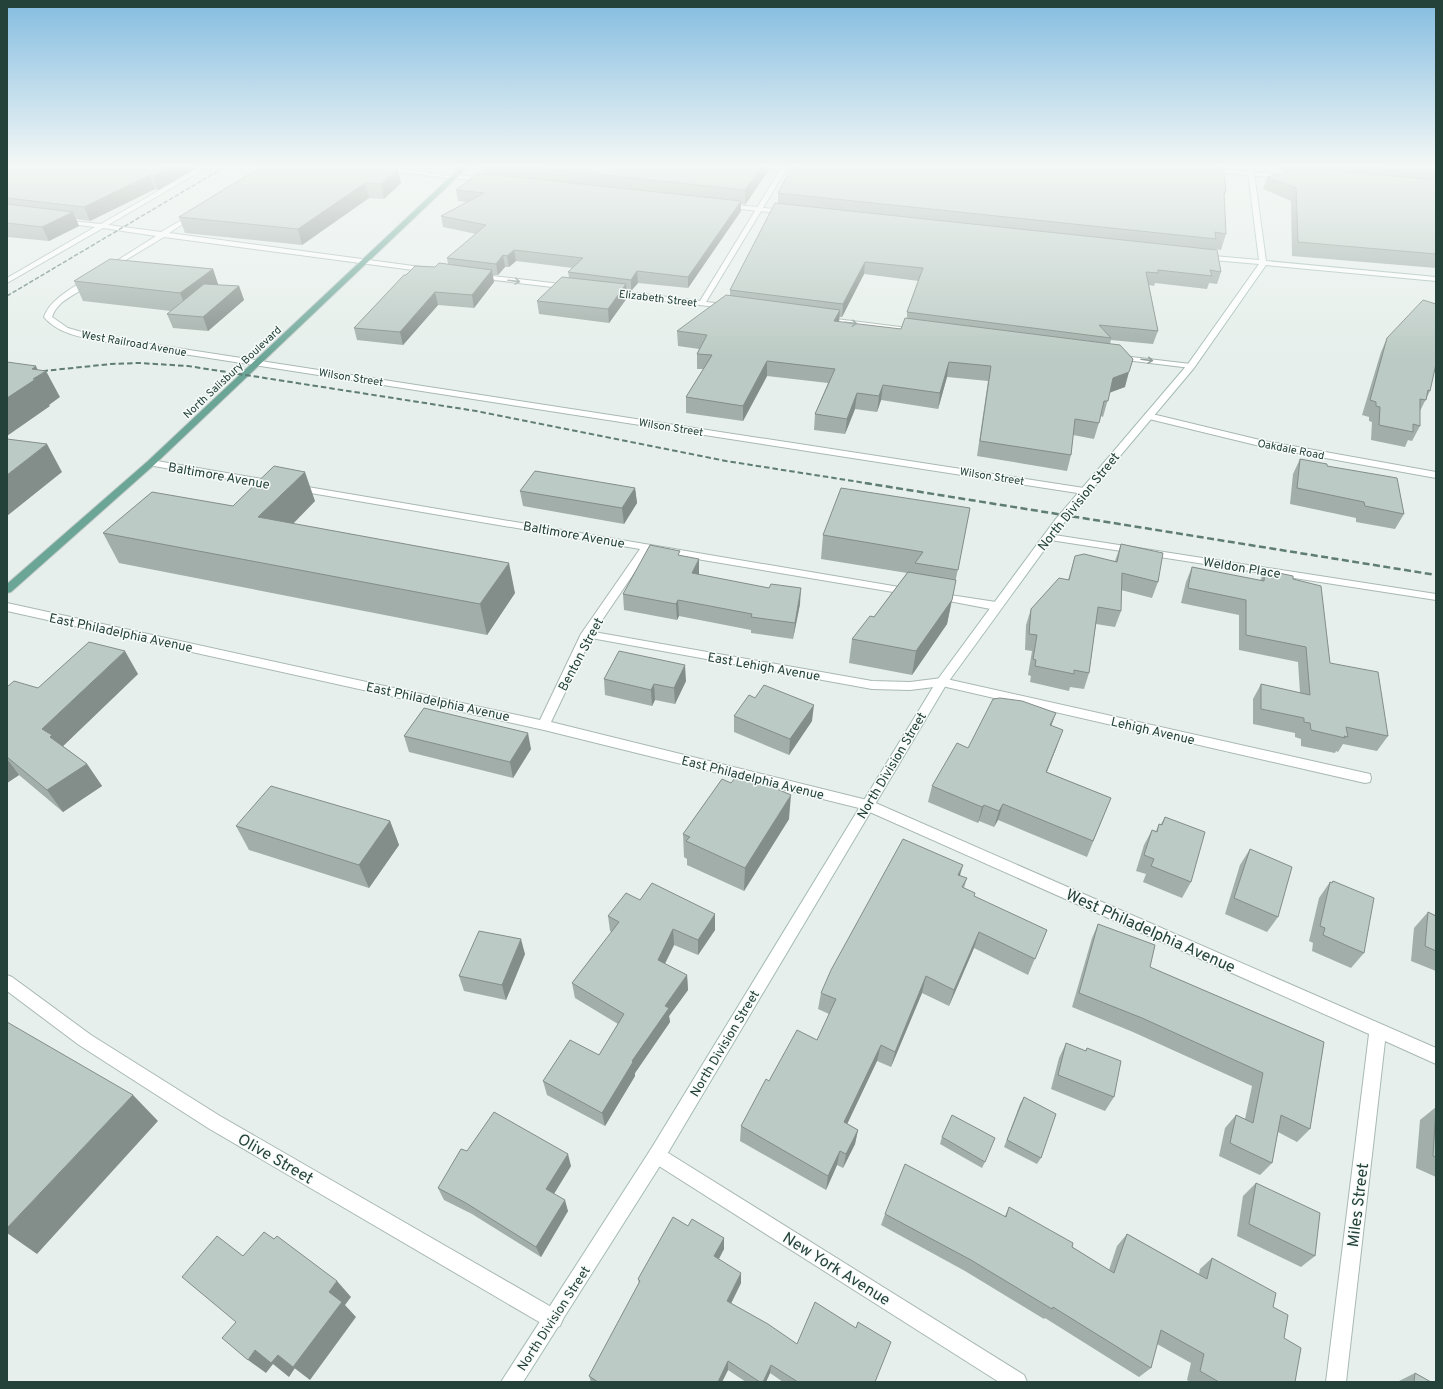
<svg xmlns="http://www.w3.org/2000/svg" width="1443" height="1389" font-family="Overpass,sans-serif">
	<style>
		.lines { fill: none; stroke-linecap: round; stroke-linejoin: round }
		.street-casing { stroke: #a8b8b2; stroke-width: 2 }
		.secondary-casing { stroke: #a4bbb3; stroke-width: 2 }
		.primary-casing { stroke: #c2cac8; stroke-width: 2 }
		.street { fill: #fff; fill-rule: evenodd }
		.secondary { fill: #fff; fill-rule: evenodd }
		.primary { fill: #6aa596; fill-rule: evenodd }
		.rail-far2 { stroke: #5f7d75; stroke-width: 1.5; stroke-dasharray: 4.5 2; stroke-linecap: butt }
		.rail-far1 { stroke: #5f7d75; stroke-width: 2; stroke-dasharray: 5.5 3; stroke-linecap: butt }
		.rail { stroke: #5f7d75; stroke-width: 2.5; stroke-dasharray: 7 3.5; stroke-linecap: butt }
		.wall { fill: #a1aea9; fill-rule: evenodd }
		.shaded-wall { fill: #838d89 }
		.building { fill: #bbcac4; stroke: #838d89 }
		.oneway { stroke: #92a09c }
		.labels { text-anchor: middle; stroke-width: 3; stroke-linejoin: round; paint-order: stroke }
		.far-street-label { font-size: 11px; fill: #24423a; stroke: #f7fbf9 }
		.street-label { font-size: 13px; fill: #24423a; stroke: #f7fbf9 }
		.near-street-label { font-size: 16px; fill: #24423a; stroke: #f7fbf9 }
	</style>
	<rect width="100%" height="100%" fill="#e6efeb"/>
	<g class="lines">
		<defs>
			<g id="street">
				<polygon points="203,165 211,165 108,225 161,232 195,212 198,214 197,215 169,233 428,268 432,270 428,272 164,237 109,270 107,269 107,267 156,236 103,228 7,283 7,278 95,227 62,223 60,222 60,220 101,224"/>
				<polygon points="348,165 369,165 458,177 455,179"/>
				<polygon points="783,165 789,165 706,302 733,305 733,309 608,294 607,292 611,290 700,301"/>
				<polygon points="1208,168 1287,175 1290,177 1287,179 1206,171 1205,170"/>
				<polygon points="475,274 569,285 573,287 569,289 478,278 474,276"/>
				<path d="M88,278L95,280C82,293 58,298 52,317L68,328L92,335L1084,488L1089,491L1084,494L106,342C85,338 59,335 44,317C50,299 73,288 88,278Z"/>
				<polygon points="820,317 916,329 920,331 916,333 823,321 819,319"/>
				<polygon points="1114,355 1191,364 1195,366 1191,368 1117,359 1113,357"/>
				<polygon points="1148,413 1264,441 1436,472 1436,478 1264,447 1145,418 1145,414"/>
				<polygon points="151,460 274,481 279,484 274,487 148,465 146,463"/>
				<polygon points="296,485 911,589 916,592 911,595 649,551 594,632 872,681 910,682 942,678 1370,774 1371,778 1370,782 1365,783 942,686 910,690 872,689 591,638 551,722 871,801 1436,1048 1436,1064 1385,1041 1346,1382 1326,1382 1369,1034 863,809 544,730 7,611 7,603 540,720 581,634 640,549 293,490 291,488"/>
				<polygon points="1048,534 1436,594 1436,600 1044,539 1043,537 1044,535"/>
				<polygon points="937,593 996,602 1001,606 996,610 933,598 932,596"/>
				<polygon points="7,975 12,977 91,1035 220,1116 560,1312 563,1319 560,1326 553,1329 546,1326 208,1128 79,1045 7,991"/>
				<polygon points="657,1146 1024,1375 1027,1382 999,1382 651,1161 648,1155 651,1149"/>
			</g>
			<g id="secondary">
				<polygon points="1247,165 1253,165 1266,261 1436,277 1436,281 1266,265 1194,368 1063,524 946,685 663,1161 523,1382 501,1382 651,1149 938,679 1055,520 1188,364 1259,264 1202,259 1199,257 1202,255 1259,260"/>
				<polygon points="455,175 486,178 489,180 486,182 453,178 453,176"/>
				<polygon points="725,204 786,210 789,212 786,214 723,207 722,206"/>
			</g>
			<polygon id="primary" points="463,165 470,165 154,465 11,592 7,593 7,584 148,461"/>
		</defs>
		<use href="#street" class="street-casing"/>
		<use href="#secondary" class="secondary-casing"/>
		<use href="#primary" class="primary-casing"/>
		<use href="#street" class="street"/>
		<use href="#secondary" class="secondary"/>
		<use href="#primary" class="primary"/>
		<polyline class="rail-far2" points="7,296 228,165"/>
		<polyline class="rail-far1" points="34,372 111,364 139,363 188,366 476,411 726,461 872,484"/>
		<polyline class="rail" points="865,483 1436,575"/>
	</g>
	<g class="wall">
		<polygon points="7,165 192,165 194,169 158,190 155,189 90,221 76,219 79,226 49,241 7,237"/>
		<polygon points="264,165 401,183 384,199 369,198 302,245 185,233 179,217"/>
		<polygon points="482,165 772,165 745,205 741,204 741,211 688,288 638,283 631,291 627,291 627,298 609,323 539,314 537,301 569,277 568,272 573,268 516,261 509,267 505,267 498,275 492,275 494,282 474,308 438,305 403,345 357,340 354,328 406,275 435,267 448,264 447,258 476,234 443,227 441,216 467,202 458,201 456,190 487,174 487,172 483,172"/>
		<path d="M789,165H1223L1226,192L1224,196L1226,234L1221,250L1213,249V250L1221,272L1217,284L1209,283L1207,289L1155,283L1154,286L1149,285L1158,331L1153,344L1111,340L1110,344L1125,387L1110,392L1103,417L1101,416L1094,439L1073,435L1071,455L1067,471L977,456L988,381L947,377L938,409L881,400L877,412L855,409L845,434L814,430L815,414L828,383L767,376L743,421L686,413V397L704,369H697V354L699,349L678,346L677,331L730,296V290L778,204V193L790,170L788,169ZM864,274L919,281L907,312V318L901,329L839,322V317H842Z"/>
		<polygon points="1279,165 1436,165 1436,268 1292,256 1291,201 1263,189 1267,177 1284,173"/>
		<polygon points="213,269 218,285 239,286 244,300 208,331 173,328 167,314 171,311 83,301 74,281"/>
		<polygon points="1387,338 1430,391 1420,411 1420,426 1412,441 1408,440 1405,447 1371,440 1372,422 1369,421 1369,417 1362,415 1381,352"/>
		<polygon points="1300,459 1327,466 1404,514 1395,529 1356,522 1356,518 1290,504 1293,474"/>
		<polygon points="635,488 637,503 624,524 523,506 520,491"/>
		<polygon points="315,501 293,524 515,593 487,635 119,563 103,533 233,506"/>
		<polygon points="970,508 947,624 912,675 849,663 852,639 874,617 907,573 821,559 823,535"/>
		<polygon points="1121,544 1158,582 1152,598 1121,590 1121,611 1115,627 1096,624 1089,673 1084,689 1070,687 1069,691 1030,682 1031,676 1028,675 1032,651 1025,650 1026,625 1031,609 1068,580 1075,556 1115,561"/>
		<polygon points="680,555 699,575 800,604 793,639 751,633 751,630 679,616 677,620 624,610 623,594"/>
		<polygon points="1192,567 1260,581 1265,570 1293,579 1330,663 1388,736 1377,751 1343,744 1338,752 1336,751 1335,753 1301,746 1301,739 1295,737 1295,733 1253,724 1253,699 1261,684 1300,693 1298,662 1239,650 1239,615 1181,603 1186,582"/>
		<polygon points="138,674 63,746 87,764 102,786 63,812 19,775 7,783 7,687 38,688"/>
		<polygon points="604,679 686,681 675,704 655,700 652,706 605,695"/>
		<polygon points="734,716 812,721 789,755 734,732"/>
		<polygon points="1051,726 1057,746 1047,772 1111,798 1087,857 998,820 994,827 979,821 978,823 928,802 932,786 968,748"/>
		<polygon points="404,736 531,749 513,778 409,752"/>
		<polygon points="1165,817 1191,882 1182,898 1143,882 1146,874 1136,871 1144,845 1152,830 1156,831 1159,824 1161,824"/>
		<polygon points="789,819 744,891 687,865 687,859 684,857 683,834"/>
		<polygon points="390,821 399,845 369,888 249,850 236,826"/>
		<polygon points="1250,849 1278,917 1267,932 1225,914 1240,865"/>
		<polygon points="960,876 967,878 964,888 974,897 1047,930 1028,975 974,948 949,1006 922,993 891,1067 877,1061 847,1124 858,1130 855,1144 843,1168 837,1165 826,1190 740,1141 741,1126 769,1081 817,1040 829,1014 818,1009 821,993"/>
		<polygon points="1333,881 1364,953 1351,968 1312,951 1313,943 1309,941 1319,898 1330,882 1331,883"/>
		<polygon points="640,900 715,930 698,955 674,945 665,964 687,975 688,990 669,1016 670,1022 635,1073 635,1076 605,1126 547,1095 543,1081 599,1055 618,1024 575,998 572,983 612,932 610,931 608,916"/>
		<polygon points="1428,912 1436,916 1436,971 1411,961 1414,928"/>
		<polygon points="1098,924 1150,967 1324,1042 1310,1129 1297,1142 1278,1132 1272,1163 1260,1175 1219,1156 1225,1128 1236,1115 1245,1119 1252,1086 1133,1032 1072,1007 1092,938"/>
		<polygon points="525,954 506,1000 464,991 459,976"/>
		<polygon points="1066,1043 1085,1051 1087,1048 1114,1097 1105,1111 1051,1089 1059,1058"/>
		<polygon points="1024,1097 1041,1158 1037,1164 1004,1147 1020,1104"/>
		<polygon points="1436,1107 1436,1177 1416,1168 1420,1120"/>
		<polygon points="942,1137 985,1162 982,1168 940,1144"/>
		<polygon points="467,1151 571,1166 554,1194 568,1211 541,1257 472,1214 444,1200 438,1188"/>
		<polygon points="1256,1183 1315,1256 1301,1267 1237,1236 1243,1196"/>
		<polygon points="1009,1207 1109,1270 1117,1246 1127,1234 1199,1274 1200,1269 1212,1258 1273,1307 1284,1338 1295,1382 1191,1382 1187,1380 1191,1363 1157,1344 1151,1368 1139,1377 1045,1318 1044,1319 965,1271 881,1225 885,1214 1005,1216"/>
		<polygon points="688,1226 724,1238 724,1249 719,1259 741,1283 731,1304 797,1344 875,1382 783,1382 770,1373 766,1382 746,1382 728,1370 722,1382 591,1382 589,1376 639,1284 638,1279"/>
		<polygon points="1415,1373 1431,1382 1397,1382"/>
	</g>
	<g class="shaded-wall">
		<polygon points="171,165 192,165 194,169 158,190 153,176"/>
		<polygon points="763,165 772,165 745,205 745,190"/>
		<polygon points="398,169 401,183 384,199 381,184"/>
		<polygon points="150,175 155,189 90,221 84,207"/>
		<polygon points="365,183 369,198 302,245 298,229"/>
		<polygon points="741,201 741,211 688,288 688,277"/>
		<polygon points="73,212 79,226 49,241 42,227"/>
		<polygon points="514,250 516,261 509,267 507,256"/>
		<polygon points="503,255 505,267 498,275 496,264"/>
		<polygon points="865,262 864,274 842,317 843,304"/>
		<polygon points="213,269 220,290 188,313 180,293"/>
		<polygon points="492,270 494,282 474,308 472,295"/>
		<polygon points="637,271 638,283 631,291 631,280"/>
		<polygon points="626,284 627,298 609,323 608,309"/>
		<polygon points="239,286 244,300 208,331 203,317"/>
		<polygon points="435,292 438,305 403,345 400,332"/>
		<polygon points="840,310 839,324 834,321"/>
		<polygon points="767,361 767,376 743,421 743,406"/>
		<polygon points="949,362 947,377 938,409 940,393"/>
		<polygon points="36,366 40,375 46,371 60,397 49,405 50,406 7,436 7,398 32,369"/>
		<polygon points="1129,372 1125,387 1109,393 1113,378"/>
		<polygon points="883,385 881,400 877,412 879,396"/>
		<polygon points="857,393 855,409 845,434 847,419"/>
		<polygon points="47,444 62,472 7,516 7,475"/>
		<polygon points="305,472 315,501 270,547 258,517"/>
		<polygon points="635,488 637,503 624,524 622,508"/>
		<polygon points="699,559 699,575 692,573"/>
		<polygon points="509,563 515,593 487,635 480,604"/>
		<polygon points="801,588 800,604 793,639 795,623"/>
		<polygon points="678,600 679,616 677,620 676,604"/>
		<polygon points="952,600 947,624 912,675 916,651"/>
		<polygon points="125,651 138,674 61,748 42,729"/>
		<polygon points="685,665 686,681 675,704 674,688"/>
		<polygon points="654,684 655,700 652,706 651,690"/>
		<polygon points="814,705 812,721 789,755 790,739"/>
		<polygon points="1056,713 1050,729 1050,725"/>
		<polygon points="1063,730 1057,746 1040,788 1046,772"/>
		<polygon points="528,733 531,749 513,778 510,762"/>
		<polygon points="7,759 19,775 7,783"/>
		<polygon points="87,764 102,786 63,812 47,790"/>
		<polygon points="791,795 789,819 744,891 745,868"/>
		<polygon points="1003,804 998,820 994,827 999,811"/>
		<polygon points="984,805 979,821 978,823 982,807"/>
		<polygon points="390,821 399,845 369,888 359,865"/>
		<polygon points="963,865 958,882 958,875"/>
		<polygon points="715,914 715,930 698,955 698,940"/>
		<polygon points="673,929 674,945 659,975 658,960"/>
		<polygon points="979,932 974,948 949,1006 954,990"/>
		<polygon points="521,939 525,954 506,1000 502,985"/>
		<polygon points="687,975 688,990 669,1016 670,1022 635,1073 635,1076 605,1126 602,1113 632,1061 665,1006"/>
		<polygon points="926,976 922,993 891,1067 895,1052"/>
		<polygon points="881,1045 877,1061 841,1137 844,1122"/>
		<polygon points="133,1095 158,1121 37,1254 7,1233 7,1228"/>
		<polygon points="858,1130 855,1144 843,1168 846,1154"/>
		<polygon points="840,1151 837,1165 826,1190 828,1176"/>
		<polygon points="568,1154 571,1166 550,1200 546,1189"/>
		<polygon points="565,1200 568,1211 541,1257 536,1247"/>
		<polygon points="724,1238 724,1249 714,1267 714,1256"/>
		<polygon points="741,1273 741,1283 727,1311 727,1301"/>
		<polygon points="337,1281 351,1297 345,1305 356,1317 310,1380 293,1367 329,1292"/>
		<polygon points="255,1350 278,1355 295,1368 289,1377 273,1364 266,1373 248,1360"/>
		<polygon points="728,1361 728,1370 722,1382 718,1382"/>
		<polygon points="771,1365 770,1373 766,1382 763,1382"/>
	</g>
	<g class="building">
		<polygon points="7,165 171,165 153,176 150,175 84,207 7,198"/>
		<polygon points="264,165 391,165 398,169 381,184 365,183 298,229 179,217"/>
		<polygon points="512,165 763,165 745,190"/>
		<polygon points="793,165 1223,165 1226,192 1224,192 1226,234 1215,232 1216,239 778,193"/>
		<polygon points="1344,165 1436,165 1436,174"/>
		<polygon points="1293,167 1436,180 1436,254 1298,242 1296,188 1267,177 1296,170"/>
		<polygon points="478,173 741,201 688,277 637,271 631,280 568,272 583,258 514,250 507,256 503,255 496,264 447,258 486,225 441,216 484,193 456,190"/>
		<polygon points="775,203 1217,250 1221,272 1210,270 1212,276 1158,270 1158,273 1146,272 1158,331 1099,325 1111,338 907,312 923,268 865,262 843,304 730,290"/>
		<polygon points="7,204 73,212 42,227 7,223"/>
		<polygon points="110,259 213,269 180,293 74,281"/>
		<polygon points="439,263 492,270 472,295 435,292 400,332 354,328 404,275 406,275 415,266 435,267"/>
		<polygon points="562,277 626,284 608,309 537,301"/>
		<polygon points="204,284 239,286 203,317 167,314"/>
		<polygon points="726,295 840,310 834,321 901,329 905,318 1120,345 1133,359 1129,372 1113,378 1108,401 1104,401 1099,423 1075,419 1071,455 980,441 991,366 949,362 940,393 883,385 879,396 857,393 847,419 815,414 835,369 767,361 743,406 686,397 712,355 697,354 707,335 677,331"/>
		<polygon points="1423,300 1436,304 1436,364 1430,391 1428,390 1426,400 1420,399 1420,426 1413,424 1413,432 1379,425 1380,407 1376,406 1376,402 1370,400 1387,338"/>
		<polygon points="7,362 36,366 32,369 46,371 33,379 36,379 7,398"/>
		<polygon points="7,439 47,444 7,475"/>
		<polygon points="1300,459 1327,464 1327,466 1397,478 1404,514 1365,506 1364,502 1297,488"/>
		<polygon points="274,466 305,472 258,517 509,563 480,604 103,533 152,492 233,506"/>
		<polygon points="535,471 635,488 622,508 520,491"/>
		<polygon points="841,488 970,508 958,570 915,563 923,552 823,535"/>
		<polygon points="1121,544 1163,553 1158,582 1122,573 1121,611 1098,607 1089,673 1074,670 1074,674 1035,666 1036,660 1033,659 1037,635 1029,634 1031,609 1059,578 1069,580 1075,556 1084,554 1117,562"/>
		<polygon points="650,545 680,551 678,555 699,559 692,573 769,588 771,584 801,588 795,623 751,617 752,614 678,600 676,604 623,594"/>
		<polygon points="1192,567 1264,581 1265,570 1293,576 1293,579 1321,586 1330,663 1378,672 1388,736 1346,727 1348,737 1344,736 1345,738 1311,730 1310,723 1304,722 1304,718 1261,709 1261,684 1310,695 1306,647 1246,635 1246,600 1188,588"/>
		<polygon points="908,572 956,580 952,600 916,651 852,639 870,616 874,617"/>
		<polygon points="89,642 125,651 42,729 52,735 50,737 87,764 47,790 7,757 7,687 14,681 38,688"/>
		<polygon points="619,651 685,665 674,688 654,684 651,690 604,679"/>
		<polygon points="764,685 814,705 790,739 734,716 749,695 755,698"/>
		<polygon points="1000,698 1022,701 1056,713 1050,725 1063,730 1046,772 1111,798 1093,841 1003,804 999,811 984,805 982,807 932,786 957,743 968,748 993,699"/>
		<polygon points="424,708 528,733 510,762 404,736"/>
		<polygon points="739,773 791,795 745,868 686,841 690,837 683,834 722,779 731,783"/>
		<polygon points="271,786 390,821 359,865 236,826"/>
		<polygon points="1165,817 1205,832 1191,882 1151,866 1154,859 1144,855 1152,830 1157,832 1159,824 1162,825"/>
		<polygon points="903,839 963,865 958,875 967,878 962,887 975,893 974,896 1047,930 1035,959 979,932 954,990 926,976 895,1052 881,1045 844,1122 858,1130 846,1154 840,1151 828,1176 741,1126 766,1079 769,1081 797,1030 817,1040 836,999 821,993 831,970"/>
		<polygon points="1250,849 1292,867 1278,917 1234,898"/>
		<polygon points="1333,881 1374,898 1364,953 1323,935 1325,928 1320,926 1330,882 1332,883"/>
		<polygon points="652,883 715,914 698,940 673,929 658,960 687,975 665,1006 669,1008 632,1061 633,1062 602,1113 543,1081 570,1040 599,1055 624,1014 572,983 619,922 608,916 626,893 640,900"/>
		<polygon points="1428,912 1436,916 1436,951 1425,946"/>
		<polygon points="1098,924 1155,945 1150,967 1324,1042 1310,1129 1281,1115 1272,1163 1230,1143 1236,1115 1253,1123 1263,1073 1142,1018 1079,993"/>
		<polygon points="479,931 521,939 502,985 459,976"/>
		<polygon points="7,1022 133,1095 7,1228"/>
		<polygon points="1066,1043 1086,1051 1087,1048 1121,1061 1114,1097 1058,1075"/>
		<polygon points="1024,1097 1056,1114 1041,1158 1007,1140"/>
		<polygon points="1436,1107 1436,1157 1433,1156"/>
		<polygon points="494,1112 568,1154 546,1189 565,1200 536,1247 466,1203 438,1188 461,1149 467,1151"/>
		<polygon points="952,1115 995,1138 985,1162 942,1137"/>
		<polygon points="905,1164 1006,1217 1009,1207 1073,1243 1072,1247 1114,1273 1127,1234 1207,1279 1212,1258 1276,1293 1273,1307 1288,1315 1284,1338 1301,1348 1295,1382 1219,1382 1200,1371 1204,1354 1161,1330 1151,1368 1053,1307 1052,1309 971,1260 885,1214"/>
		<polygon points="1256,1183 1320,1213 1315,1256 1249,1224"/>
		<polygon points="673,1217 688,1226 692,1219 724,1238 714,1256 741,1273 727,1301 768,1324 797,1344 815,1302 856,1328 858,1322 891,1342 875,1382 798,1382 771,1365 763,1382 760,1382 728,1361 718,1382 598,1382 589,1376 640,1281 638,1279"/>
		<polygon points="264,1232 274,1239 277,1236 337,1281 329,1292 342,1302 293,1367 278,1355 271,1363 255,1350 248,1360 222,1338 236,1322 182,1277 217,1236 243,1256"/>
		<polygon points="1415,1373 1431,1382 1414,1382"/>
	</g>
	<defs><path id="oneway-shaft" d="M-6 0H5M1.5-3L5.5 0L1.5 3" fill="none" stroke-width="1.6" stroke-linecap="round" stroke-linejoin="round"/></defs>
	<g class="oneway">
		<use href="#oneway-shaft" transform="translate(514 281) rotate(7)"/>
		<use href="#oneway-shaft" transform="translate(851 323) rotate(7)"/>
		<use href="#oneway-shaft" transform="translate(1147 360) rotate(7)"/>
	</g>
	<linearGradient id="sky" x2="0" y2="1"><stop stop-color="#84bce0"/><stop offset="0.46" stop-color="#f4f8f6"/><stop offset="1" stop-color="#f4f8f6" stop-opacity="0"/></linearGradient>
	<rect width="1443" height="360" fill="url(#sky)"/>
	<g class="labels">
		<g class="far-street-label">
			<text transform="translate(658 298) rotate(7)" y="4">Elizabeth Street</text>
			<text transform="translate(134 343) rotate(10)" y="4">West Railroad Avenue</text>
			<text transform="translate(232 372) rotate(-43)" y="4">North Salisbury Boulevard</text>
			<text transform="translate(351 377) rotate(9)" y="4">Wilson Street</text>
			<text transform="translate(671 427) rotate(9)" y="4">Wilson Street</text>
			<text transform="translate(1291 449) rotate(11)" y="4">Oakdale Road</text>
			<text transform="translate(992 476) rotate(9)" y="4">Wilson Street</text>
		</g>
		<g class="street-label">
			<text transform="translate(219 475) rotate(10)" y="5">Baltimore Avenue</text>
			<text transform="translate(1078 501) rotate(-51)" y="5">North Division Street</text>
			<text transform="translate(574 534) rotate(10)" y="5">Baltimore Avenue</text>
			<text transform="translate(1242 567) rotate(9)" y="5">Weldon Place</text>
			<text transform="translate(121 632) rotate(12)" y="5">East Philadelphia Avenue</text>
			<text transform="translate(580 654) rotate(-62)" y="5">Benton Street</text>
			<text transform="translate(764 666) rotate(10)" y="5">East Lehigh Avenue</text>
			<text transform="translate(438 701) rotate(12)" y="5">East Philadelphia Avenue</text>
			<text transform="translate(1153 730) rotate(13)" y="5">Lehigh Avenue</text>
			<text transform="translate(891 765) rotate(-59)" y="5">North Division Street</text>
			<text transform="translate(753 777) rotate(14)" y="5">East Philadelphia Avenue</text>
			<text transform="translate(724 1043) rotate(-59)" y="5">North Division Street</text>
			<text transform="translate(553 1318) rotate(-57)" y="5">North Division Street</text>
		</g>
		<g class="near-street-label">
			<text transform="translate(1151 930) rotate(24)" y="6">West Philadelphia Avenue</text>
			<text transform="translate(276 1158) rotate(30)" y="6">Olive Street</text>
			<text transform="translate(1357 1205) rotate(-83)" y="6">Miles Street</text>
			<text transform="translate(837 1268) rotate(32)" y="6">New York Avenue</text>
		</g>
	</g>
	<rect width="1443" height="1389" fill="none" stroke="#24423a" stroke-width="16"/>
</svg>
